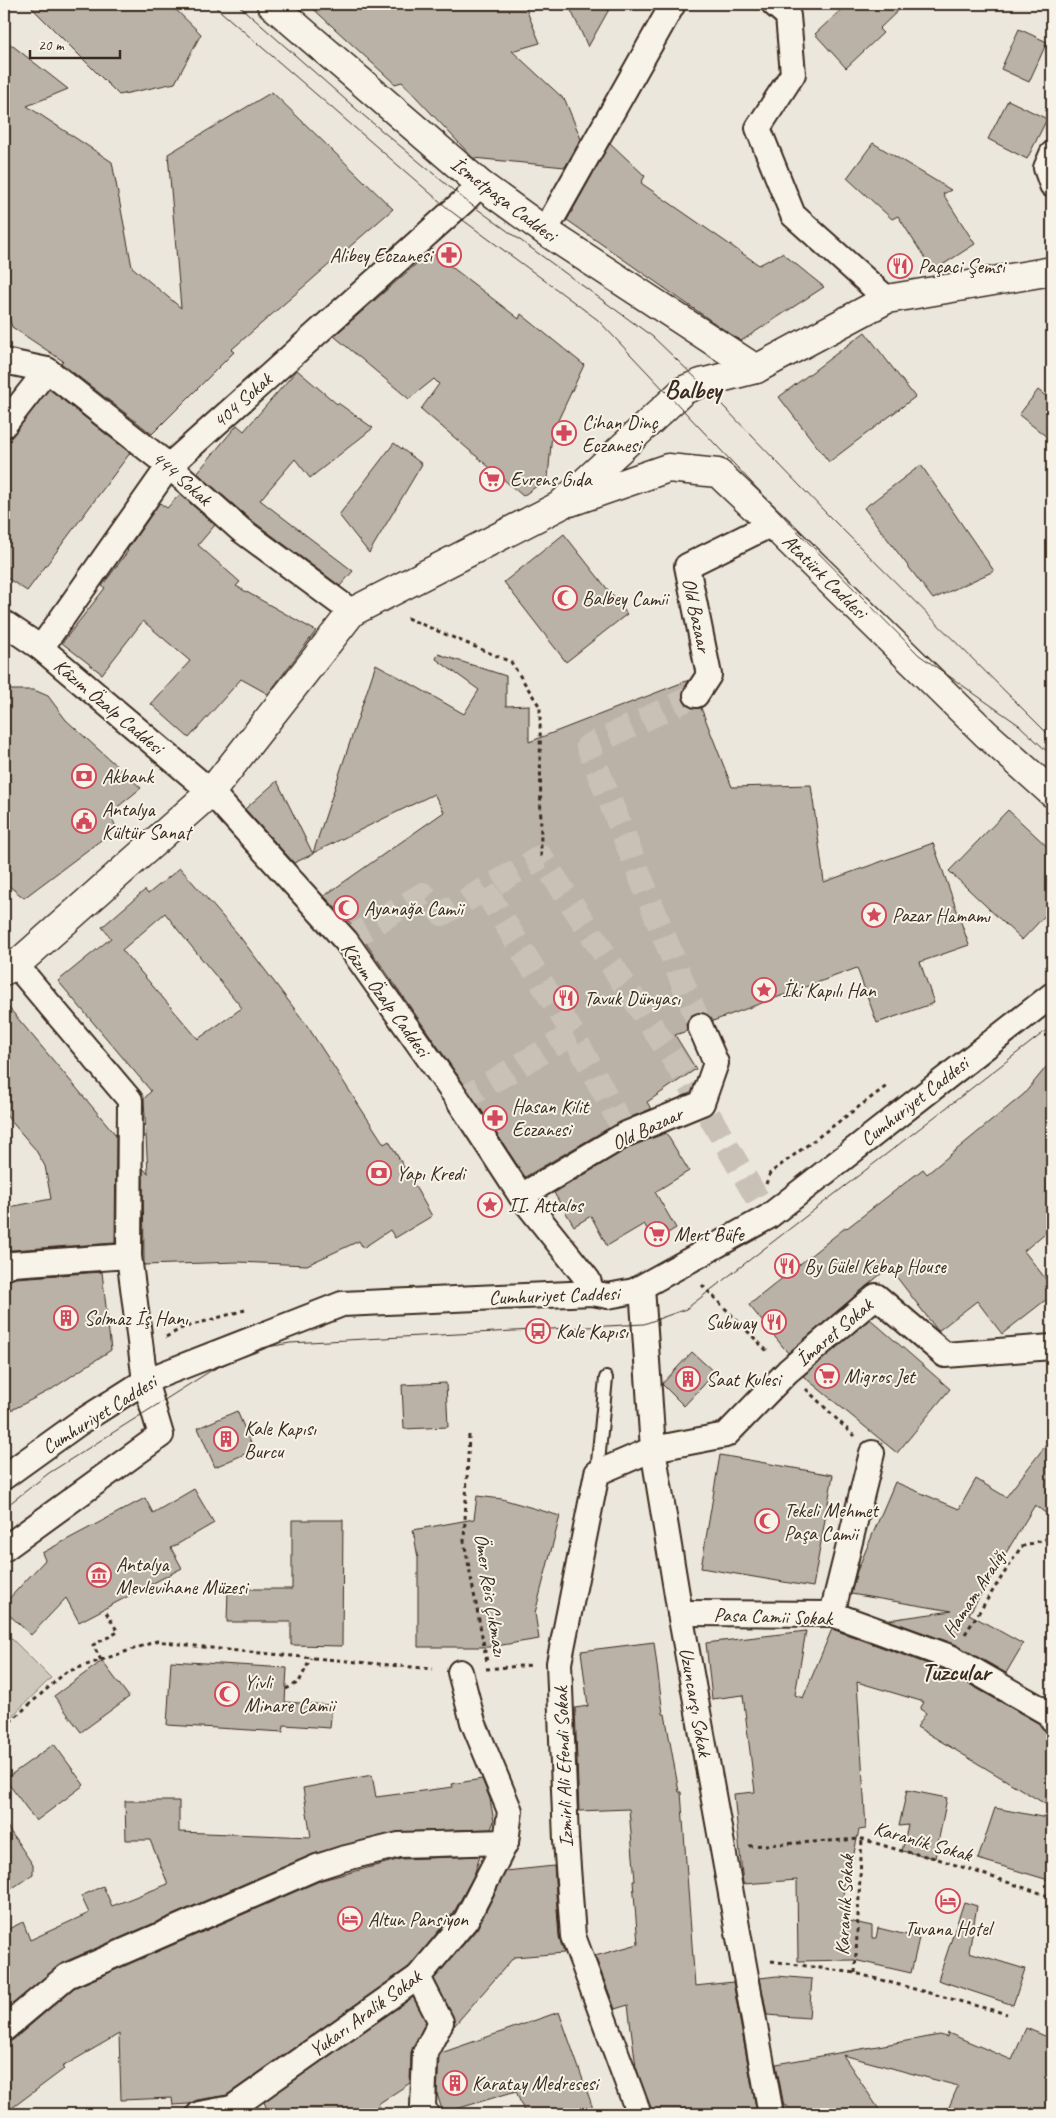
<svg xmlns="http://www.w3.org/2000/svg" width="1056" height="2118" font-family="Caveat,sans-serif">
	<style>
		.green { fill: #cec8bc; stroke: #84796d }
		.building { fill: #bab2a7; stroke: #3b2a1e; fill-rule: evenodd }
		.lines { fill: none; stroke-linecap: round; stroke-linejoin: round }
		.street-tunnel { stroke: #c9c1b6; stroke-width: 24; stroke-dasharray: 24 12; stroke-linecap: butt }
		.lane-casing { stroke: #3b2a1e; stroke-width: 16 }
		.street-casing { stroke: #3b2a1e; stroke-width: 28 }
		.secondary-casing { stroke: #3b2a1e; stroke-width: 31 }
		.path { stroke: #3b2a1e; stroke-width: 3; stroke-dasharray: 4 4; stroke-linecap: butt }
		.lane { stroke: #f7f3e8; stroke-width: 12 }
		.street { stroke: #f7f3e8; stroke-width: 24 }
		.secondary { stroke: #f7f3e8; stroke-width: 28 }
		.tram { stroke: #3b2a1e; stroke-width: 1 }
		.labels { text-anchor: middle; stroke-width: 4; stroke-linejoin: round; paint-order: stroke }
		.street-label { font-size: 20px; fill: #3b2a1e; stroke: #f7f3e8 }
		.poi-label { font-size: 20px; fill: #3b2a1e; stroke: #f7f3e8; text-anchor: start }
		.district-label { font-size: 25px; font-weight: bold; fill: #3b2a1e; stroke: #f7f3e8 }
	</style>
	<rect width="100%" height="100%" fill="#ece7dc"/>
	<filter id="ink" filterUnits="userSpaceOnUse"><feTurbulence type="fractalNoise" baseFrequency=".02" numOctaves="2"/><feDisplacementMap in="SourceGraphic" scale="10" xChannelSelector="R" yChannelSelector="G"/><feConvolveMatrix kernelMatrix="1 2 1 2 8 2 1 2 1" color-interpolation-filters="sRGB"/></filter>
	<g filter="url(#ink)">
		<polygon class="green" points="10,1637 51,1678 4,1724 4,1643"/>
		<g class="building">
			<polygon points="28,4 170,4 201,34 175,83 119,95"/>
			<polygon points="308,4 524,4 540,43 512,51 565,100 581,139 565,167 473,158 402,82 395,84"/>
			<polygon points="568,4 612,4 588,47 577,23"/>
			<polygon points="847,4 905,4 879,29 883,33 846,68 815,34"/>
			<polygon points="1019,29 1047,42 1029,82 1001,69"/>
			<polygon points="4,39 68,89 27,106 112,162 132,267 181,308 168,154 272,92 393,209 231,350 234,352 152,434 61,363 63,361 12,327 4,302"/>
			<polygon points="1008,100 1047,119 1027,159 988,139"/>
			<polygon points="610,143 645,176 641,183 759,265 782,253 824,287 741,341 720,327 567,220"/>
			<polygon points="873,143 951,190 943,194 975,244 933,271 898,216 892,219 847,178"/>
			<polygon points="431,251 519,319 521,314 584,365 552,433 548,478 523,496 421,409 439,384 434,379 409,399 334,336"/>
			<polygon points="865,332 915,397 829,462 779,397"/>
			<polygon points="297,370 337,404 338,403 373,428 310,478 295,459 260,500 353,571 340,586 250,519 197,473 237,425 244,431"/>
			<polygon points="49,389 130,453 27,591 4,576 4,447"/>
			<polygon points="1038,390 1052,401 1052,441 1019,415"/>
			<polygon points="394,443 422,464 369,553 339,515"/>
			<polygon points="921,465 994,571 933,599 864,508"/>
			<polygon points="180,494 215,525 198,545 240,582 236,586 316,631 268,694 241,679 189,738 151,704 190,661 143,621 102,674 62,643 105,588 102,586 128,551 127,550 158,505 160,503 167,508"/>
			<polygon points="564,534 627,614 566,662 504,582"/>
			<polygon points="438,654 506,676 506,706 529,705 529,742 689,680 682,694 684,701 689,707 701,708 732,787 811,785 824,882 933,843 969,945 920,962 934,1003 877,1023 857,968 713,1021 708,1015 701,1012 694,1014 689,1018 686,1024 687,1031 675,1035 696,1069 647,1102 651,1109 619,1122 525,1177 470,1093 356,929 324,896 444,812 434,794 313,853 376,664 464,714 479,690 436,659"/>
			<polygon points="4,690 34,690 48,696 66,720 141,788 109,814 117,828 24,898 4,882"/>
			<polygon points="277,781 313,854 294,863 245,809"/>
			<polygon points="1008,810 1052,851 1052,908 1022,940 949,871"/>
			<path d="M180,868L237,933L306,1024L384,1144L389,1141L432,1216L395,1238L390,1230L363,1248L359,1241L307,1265L238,1262L144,1265L143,1168L148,1174L144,1099L151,1091L58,981L111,938L102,927L145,890L148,894ZM165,913L178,930L242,1008L198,1039L122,950Z"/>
			<polygon points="4,1002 116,1135 115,1243 12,1250 4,1253 4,1208 51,1199 45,1166 35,1149 4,1113"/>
			<polygon points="1052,1060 1052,1227 1024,1251 1052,1287 1052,1295 1002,1334 977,1301 938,1331 889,1267 788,1353 749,1305 846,1227 847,1228 923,1169 927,1174 1024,1094"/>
			<polygon points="666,1133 689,1171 655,1192 676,1228 655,1241 644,1224 607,1246 591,1216 574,1226 554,1193 632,1146"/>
			<polygon points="102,1272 111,1350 52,1389 4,1414 4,1282 16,1278"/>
			<polygon points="870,1319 950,1389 897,1453 803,1376"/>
			<polygon points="692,1352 715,1373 684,1406 662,1384"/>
			<polygon points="446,1383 448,1427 404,1429 402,1385"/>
			<polygon points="237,1411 254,1450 215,1467 198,1428"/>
			<polygon points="1052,1437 1052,1518 1035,1505 969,1614 1023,1644 1006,1673 955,1644 888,1620 952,1611 851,1594 857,1571 895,1482 959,1509 976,1479 1006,1497"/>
			<polygon points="720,1455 833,1475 813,1587 701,1568"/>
			<polygon points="194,1489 214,1523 171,1548 182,1568 79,1622 66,1598 31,1635 4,1610 4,1604 45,1560 42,1553 145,1498 153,1513"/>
			<polygon points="477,1496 502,1499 560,1516 535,1613 539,1639 490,1647 418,1647 418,1558 413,1530 474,1519"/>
			<polygon points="292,1520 343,1520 342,1646 291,1645 291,1622 227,1622 228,1589 292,1589"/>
			<polygon points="832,1629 944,1670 1038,1723 1046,1731 1052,1733 1052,1808 917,1727 926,1713 920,1709 924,1702 857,1682 866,1829 859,1830 849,1876 843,1876 844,1920 872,1926 872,1938 876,1938 878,1928 919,1938 911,1973 854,1960 798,1961 797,1880 743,1884 734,1794 755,1792 743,1695 712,1699 706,1643 806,1631 795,1695 803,1698"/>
			<polygon points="654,1642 663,1714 665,1714 679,1792 681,1792 695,1986 733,1982 756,2109 713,2114 652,2114 636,2067 628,2005 615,2009 595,1956 638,1944 633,1881 635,1881 629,1809 579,1811 575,1708 588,1706 581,1651"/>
			<polygon points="102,1661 129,1697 81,1732 54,1696"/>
			<polygon points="171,1661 287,1668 285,1702 332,1705 330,1728 284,1725 283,1732 167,1725"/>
			<polygon points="54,1744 84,1785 36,1821 5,1779"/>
			<polygon points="372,1775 376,1797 453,1787 452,1784 482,1779 490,1799 494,1821 491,1829 396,1832 313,1854 62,1963 4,2011 4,1931 23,1922 30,1940 89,1913 81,1896 103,1886 112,1906 168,1884 150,1840 126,1840 125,1801 179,1801 179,1832 311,1837 303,1788"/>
			<polygon points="907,1790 947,1798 935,1858 902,1851 908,1825 899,1826"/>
			<polygon points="995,1808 1052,1819 1052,1881 978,1859"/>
			<polygon points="4,1822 33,1865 33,1874 4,1894"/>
			<polygon points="480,1856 474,1875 454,1912 409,1967 227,2095 197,2100 189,2104 173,2105 172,2098 121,2100 119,2034 62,2067 64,2069 4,2114 4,2042 13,2040 74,1988 322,1880 401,1859"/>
			<polygon points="554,1866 559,1937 564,1953 514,1957 454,2026 453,2016 434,1979 477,1929 506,1871"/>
			<polygon points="964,1902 977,1906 969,1952 1025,1969 1013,2005 938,1980"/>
			<polygon points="777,1976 812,1979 809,2018 767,2015 760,1978"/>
			<polygon points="413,1997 426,2022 411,2052 410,2083 378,2104 385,2114 269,2114 264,2102"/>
			<polygon points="559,2012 595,2114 525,2114 516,2091 443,2113 437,2094 439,2057 441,2053"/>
			<polygon points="1026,2028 1052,2039 1052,2114 946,2114 958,2086 843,2055 882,2114 789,2114 787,2106 784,2106 776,2064 940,2035 947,2037 948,2033 1012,2060"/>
		</g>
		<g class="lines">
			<g class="street-tunnel">
				<polyline points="696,695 588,746 700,1026"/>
				<polyline points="485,890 573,1034 626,1134"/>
				<polyline points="346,941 423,894 442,914 541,857 702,1103 768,1217"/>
				<polyline points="459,1101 573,1034"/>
			</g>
			<defs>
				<polyline id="lane" points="597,1473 606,1378"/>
				<g id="street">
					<polyline points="774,4 788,16 793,74 758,128 793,215 887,299"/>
					<polyline points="1052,154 1046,168 1052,185"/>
					<polyline points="545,231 673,4"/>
					<polyline points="4,361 47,370 169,466 241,530 352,612"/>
					<polyline points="4,425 47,370"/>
					<polyline points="4,623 41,648 211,792 346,941 459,1101 521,1196 588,1280 592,1293"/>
					<polyline points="41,648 169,466 465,200 480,184"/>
					<polyline points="696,695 709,675 687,566 772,524"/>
					<polyline points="521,1196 626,1134 702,1103 716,1063 700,1026"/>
					<polyline points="4,1268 13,1264 129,1256"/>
					<polyline points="642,1287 653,1449 680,1613 771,2114"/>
					<polyline points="4,1477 79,1423 145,1381 342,1304 592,1293 608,1296 634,1291 768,1217 1052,995"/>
					<polyline points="4,1549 161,1435 145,1381 129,1256 130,1100 16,965"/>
					<polyline points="680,1613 832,1614 950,1657 1048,1713 1052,1719"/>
					<polyline points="832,1614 872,1453"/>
					<polyline points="418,1977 441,2022 425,2053 423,2106 426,2114"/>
					<polyline points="4,2029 67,1976 317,1867 342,1859 399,1845 506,1842"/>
					<polyline points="199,2114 232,2108 418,1977 466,1920 506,1842 510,1811 473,1722 460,1672"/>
					<polyline points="639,2114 573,1936 566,1840 559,1663 597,1473 653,1449 726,1435 788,1371 876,1296 945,1355 1052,1347"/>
				</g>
				<g id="secondary">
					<polyline points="271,4 480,184 545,231 756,369"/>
					<polyline points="570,502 668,468 718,473 772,524 986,734 1052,793"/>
					<polyline points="4,971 16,965 211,792 352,612 559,506 684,390 701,383 756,369 887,299 1052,271"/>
				</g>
			</defs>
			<use href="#lane" class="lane-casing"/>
			<use href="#street" class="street-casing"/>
			<use href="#secondary" class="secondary-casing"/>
			<g class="path">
				<polyline points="407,618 511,662 540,707 541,857"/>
				<polyline points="766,1184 770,1173 888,1085"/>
				<polyline points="702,1285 768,1352"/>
				<polyline points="166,1337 182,1328 245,1310"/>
				<polyline points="806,1389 854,1436"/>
				<polyline points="469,1435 464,1541 487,1662"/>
				<polyline points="965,1634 1021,1547 1052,1537"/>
				<polyline points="101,1660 93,1645 118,1632 104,1609"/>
				<polyline points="486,1669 532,1665"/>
				<polyline points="286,1689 299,1682 311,1658"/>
				<polyline points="4,1727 66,1672 157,1641 228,1650 433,1669"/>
				<polyline points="749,1846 862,1839 902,1851 935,1858 1052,1897"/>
				<polyline points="771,1961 855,1973 1007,2014"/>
				<polyline points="855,1973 862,1839"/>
			</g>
			<use href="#lane" class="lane"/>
			<use href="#street" class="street"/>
			<use href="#secondary" class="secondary"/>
			<g class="tram">
				<polyline points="212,4 452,212 598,320 801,535 919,655 1019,725 1052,756"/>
				<polyline points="237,4 363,115 465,200 653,337 701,383 828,515 1052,738"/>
				<polyline points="4,1508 49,1473 212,1370 262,1348 290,1343 644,1324 686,1309 1052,1026"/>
			</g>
		</g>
	</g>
	<defs>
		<symbol id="pharmacy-ring" viewBox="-11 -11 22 22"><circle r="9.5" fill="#f7f3e8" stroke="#d1495b" stroke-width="1.5"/><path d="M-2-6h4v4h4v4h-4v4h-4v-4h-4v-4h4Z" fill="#d1495b"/></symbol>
		<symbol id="restaurant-ring" viewBox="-11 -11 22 22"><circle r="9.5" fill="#f7f3e8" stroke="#d1495b" stroke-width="1.5"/><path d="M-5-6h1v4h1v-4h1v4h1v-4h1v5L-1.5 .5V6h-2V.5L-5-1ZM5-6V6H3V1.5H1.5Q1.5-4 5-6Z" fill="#d1495b"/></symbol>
		<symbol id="supermarket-ring" viewBox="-11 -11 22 22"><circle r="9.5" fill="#f7f3e8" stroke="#d1495b" stroke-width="1.5"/><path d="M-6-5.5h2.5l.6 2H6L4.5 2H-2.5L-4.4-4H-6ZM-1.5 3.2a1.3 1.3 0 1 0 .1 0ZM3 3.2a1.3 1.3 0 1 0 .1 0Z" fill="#d1495b"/></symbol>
		<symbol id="mosque-ring" viewBox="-11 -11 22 22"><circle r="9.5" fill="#f7f3e8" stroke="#d1495b" stroke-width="1.5"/><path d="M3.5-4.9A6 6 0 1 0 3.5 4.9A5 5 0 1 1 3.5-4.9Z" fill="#d1495b"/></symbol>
		<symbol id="bank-ring" viewBox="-11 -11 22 22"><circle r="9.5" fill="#f7f3e8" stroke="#d1495b" stroke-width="1.5"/><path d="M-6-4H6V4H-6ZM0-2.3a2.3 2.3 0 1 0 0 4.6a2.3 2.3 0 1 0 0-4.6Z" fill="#d1495b"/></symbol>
		<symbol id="civic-ring" viewBox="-11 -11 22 22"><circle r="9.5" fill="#f7f3e8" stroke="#d1495b" stroke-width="1.5"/><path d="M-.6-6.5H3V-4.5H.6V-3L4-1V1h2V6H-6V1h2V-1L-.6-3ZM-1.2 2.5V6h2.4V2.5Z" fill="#d1495b"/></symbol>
		<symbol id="sight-ring" viewBox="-11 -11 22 22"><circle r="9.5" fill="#f7f3e8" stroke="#d1495b" stroke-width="1.5"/><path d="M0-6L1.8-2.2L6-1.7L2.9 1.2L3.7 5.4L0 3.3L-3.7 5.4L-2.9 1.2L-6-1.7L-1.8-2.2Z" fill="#d1495b"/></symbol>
		<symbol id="building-ring" viewBox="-11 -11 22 22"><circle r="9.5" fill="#f7f3e8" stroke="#d1495b" stroke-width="1.5"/><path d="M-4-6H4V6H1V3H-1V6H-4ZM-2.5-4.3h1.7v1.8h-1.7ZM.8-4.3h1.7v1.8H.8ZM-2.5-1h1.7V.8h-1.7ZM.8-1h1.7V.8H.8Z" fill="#d1495b"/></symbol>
		<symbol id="bus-ring" viewBox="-11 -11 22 22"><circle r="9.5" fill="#f7f3e8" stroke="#d1495b" stroke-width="1.5"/><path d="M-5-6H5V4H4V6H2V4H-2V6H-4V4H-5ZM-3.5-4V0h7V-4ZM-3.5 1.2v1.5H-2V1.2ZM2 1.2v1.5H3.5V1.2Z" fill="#d1495b"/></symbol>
		<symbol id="museum-ring" viewBox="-11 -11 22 22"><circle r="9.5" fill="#f7f3e8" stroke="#d1495b" stroke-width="1.5"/><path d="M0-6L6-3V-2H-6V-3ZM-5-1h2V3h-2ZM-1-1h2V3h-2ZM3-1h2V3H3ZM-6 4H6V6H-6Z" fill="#d1495b"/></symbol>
		<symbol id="hotel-ring" viewBox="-11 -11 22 22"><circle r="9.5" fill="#f7f3e8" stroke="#d1495b" stroke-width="1.5"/><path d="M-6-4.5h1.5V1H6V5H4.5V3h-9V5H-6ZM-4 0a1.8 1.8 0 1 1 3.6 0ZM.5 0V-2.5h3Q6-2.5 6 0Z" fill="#d1495b"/></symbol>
	</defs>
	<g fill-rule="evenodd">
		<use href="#pharmacy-ring" x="435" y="241" width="28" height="28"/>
		<use href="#restaurant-ring" x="886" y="252" width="28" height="28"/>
		<use href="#pharmacy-ring" x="550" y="419" width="28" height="28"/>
		<use href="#supermarket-ring" x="478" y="465" width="28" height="28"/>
		<use href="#mosque-ring" x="551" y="584" width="28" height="28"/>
		<use href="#bank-ring" x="70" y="762" width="28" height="28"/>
		<use href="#civic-ring" x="70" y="807" width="28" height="28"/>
		<use href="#mosque-ring" x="332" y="894" width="28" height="28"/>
		<use href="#sight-ring" x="860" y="901" width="28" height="28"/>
		<use href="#sight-ring" x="750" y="976" width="28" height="28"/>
		<use href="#restaurant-ring" x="552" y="984" width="28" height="28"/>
		<use href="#pharmacy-ring" x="481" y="1104" width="28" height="28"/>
		<use href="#bank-ring" x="365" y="1159" width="28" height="28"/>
		<use href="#sight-ring" x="476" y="1191" width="28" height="28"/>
		<use href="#supermarket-ring" x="643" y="1220" width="28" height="28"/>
		<use href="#restaurant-ring" x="773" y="1252" width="28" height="28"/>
		<use href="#building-ring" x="52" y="1304" width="28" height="28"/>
		<use href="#restaurant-ring" x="760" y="1308" width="28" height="28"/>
		<use href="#bus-ring" x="524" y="1317" width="28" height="28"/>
		<use href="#supermarket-ring" x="813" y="1362" width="28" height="28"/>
		<use href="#building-ring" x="674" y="1365" width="28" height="28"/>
		<use href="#building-ring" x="212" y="1425" width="28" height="28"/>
		<use href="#mosque-ring" x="753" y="1507" width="28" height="28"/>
		<use href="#museum-ring" x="85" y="1561" width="28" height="28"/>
		<use href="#mosque-ring" x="213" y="1680" width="28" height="28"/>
		<use href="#hotel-ring" x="934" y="1887" width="28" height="28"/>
		<use href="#hotel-ring" x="336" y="1905" width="28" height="28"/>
		<use href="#building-ring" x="441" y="2069" width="28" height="28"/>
	</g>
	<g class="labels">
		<g class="street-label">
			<text transform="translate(504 199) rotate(37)" y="7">İsmetpaşa Caddesi</text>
			<text transform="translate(242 400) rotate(-42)" y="7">404 Sokak</text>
			<text transform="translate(182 478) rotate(41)" y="7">444 Sokak</text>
			<text transform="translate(825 576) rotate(45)" y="7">Atatürk Caddesi</text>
			<text transform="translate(697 615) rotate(78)" y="7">Old Bazaar</text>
			<text transform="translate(109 706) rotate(40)" y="7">Kâzım Özalp Caddesi</text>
			<text transform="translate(386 999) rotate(54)" y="7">Kâzım Özalp Caddesi</text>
			<text transform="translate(914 1101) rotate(-38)" y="7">Cumhuriyet Caddesi</text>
			<text transform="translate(647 1128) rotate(-25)" y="7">Old Bazaar</text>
			<text transform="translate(554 1295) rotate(-2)" y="7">Cumhuriyet Caddesi</text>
			<text transform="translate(834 1332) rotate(-40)" y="7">İmaret Sokak</text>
			<text transform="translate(99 1414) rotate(-32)" y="7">Cumhuriyet Caddesi</text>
			<text transform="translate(974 1593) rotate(-57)" y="7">Hamam Aralığı</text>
			<text transform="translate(491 1595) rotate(81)" y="7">Ömer Reis Çıkmazı</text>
			<text transform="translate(773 1616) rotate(2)" y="7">Pasa Camii Sokak</text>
			<text transform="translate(696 1702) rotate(80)" y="7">Uzuncarşı Sokak</text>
			<text transform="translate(563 1767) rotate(-92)" y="7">Izmirli Ali Efendi Sokak</text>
			<text transform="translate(923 1841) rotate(16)" y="7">Karanlik Sokak</text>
			<text transform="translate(844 1905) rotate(-87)" y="7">Karanlık Sokak</text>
			<text transform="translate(365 2013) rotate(-36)" y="7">Yukarı Aralik Sokak</text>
		</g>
		<g class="poi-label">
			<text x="432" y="262" text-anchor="end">Alibey Eczanesi</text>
			<text x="918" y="273">Paçaci Şemsi</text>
			<text x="582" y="429">Cihan Dinç<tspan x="582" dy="23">Eczanesi</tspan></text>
			<text x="510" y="486">Evrens Gıda</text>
			<text x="582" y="605">Balbey Camii</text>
			<text x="102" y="783">Akbank</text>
			<text x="102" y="816">Antalya<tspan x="102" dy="23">Kültür Sanat</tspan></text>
			<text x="364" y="915">Ayanağa Camii</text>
			<text x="892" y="922">Pazar Hamamı</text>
			<text x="782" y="997">İki Kapılı Han</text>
			<text x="584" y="1005">Tavuk Dünyası</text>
			<text x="512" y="1113">Hasan Kilit<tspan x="512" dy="23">Eczanesi</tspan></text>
			<text x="396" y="1180">Yapı Kredi</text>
			<text x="508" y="1212">II. Attalos</text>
			<text x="674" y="1241">Mert Büfe</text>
			<text x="804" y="1273">By Gülel Kebap House</text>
			<text x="84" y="1325">Solmaz İş Hanı</text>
			<text x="756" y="1329" text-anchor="end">Subway</text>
			<text x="556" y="1338">Kale Kapısı</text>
			<text x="844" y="1383">Migros Jet</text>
			<text x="706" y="1386">Saat Kulesi</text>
			<text x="244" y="1435">Kale Kapısı<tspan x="244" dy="23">Burcu</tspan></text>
			<text x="784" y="1517">Tekeli Mehmet<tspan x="784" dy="23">Paşa Camii</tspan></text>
			<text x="116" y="1571">Antalya<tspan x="116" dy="23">Mevlevihane Müzesi</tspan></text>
			<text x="244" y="1689">Yivli<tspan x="244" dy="23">Minare Camii</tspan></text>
			<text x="368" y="1926">Altun Pansiyon</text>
			<text x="948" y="1935" text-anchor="middle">Tuvana Hotel</text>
			<text x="472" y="2090">Karatay Medresesi</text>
		</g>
		<g class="district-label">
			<text x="693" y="398">Balbey</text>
			<text x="956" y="1680">Tuzcular</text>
		</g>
	</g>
	<rect width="1056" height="2118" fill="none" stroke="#f7f3e8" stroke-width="20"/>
	<rect x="10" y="10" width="1036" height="2098" fill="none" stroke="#3b2a1e" stroke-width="2" filter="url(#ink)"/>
	<path d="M30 50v8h90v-8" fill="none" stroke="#3b2a1e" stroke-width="2.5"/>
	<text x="38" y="50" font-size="15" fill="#3b2a1e" stroke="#f7f3e8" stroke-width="4" paint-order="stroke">20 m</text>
</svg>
